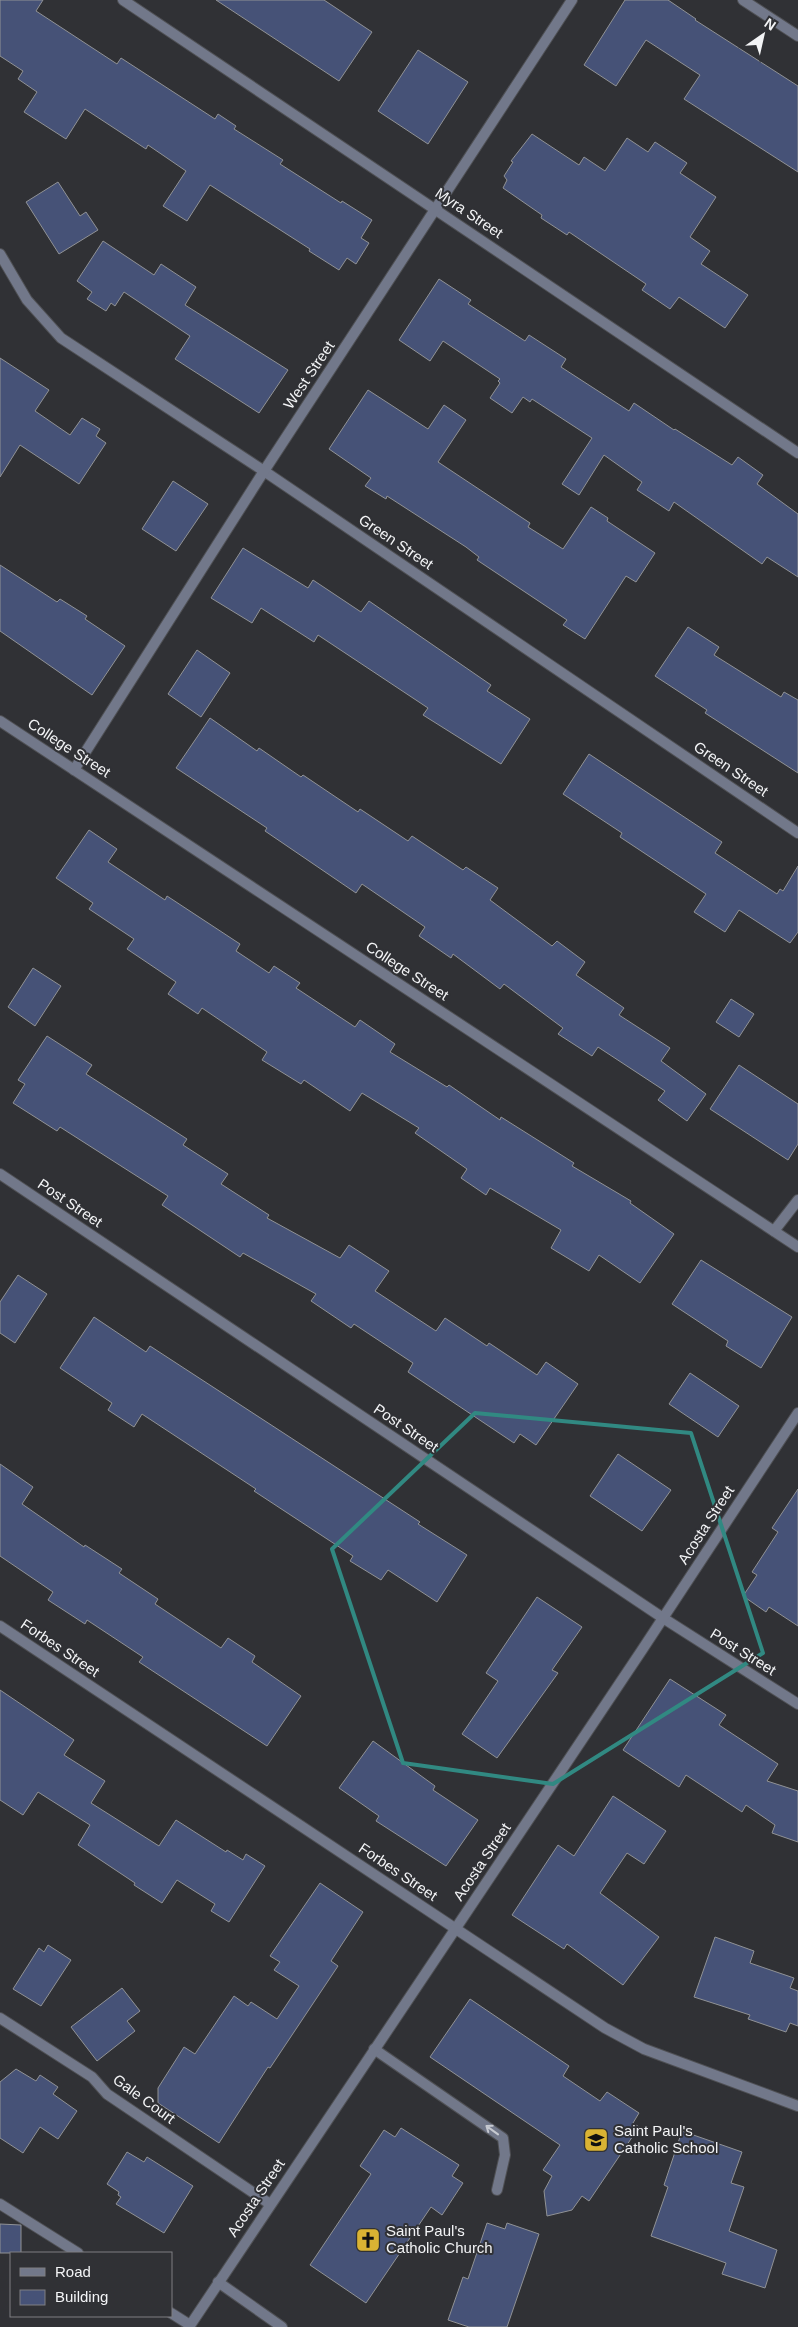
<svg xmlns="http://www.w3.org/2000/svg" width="798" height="2327" font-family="Helvetica,sans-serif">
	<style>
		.building { fill: #465277; stroke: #909295 }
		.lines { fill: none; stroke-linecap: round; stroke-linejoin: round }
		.service-casing { stroke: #4f5054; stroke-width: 12 }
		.minor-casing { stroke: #4f5054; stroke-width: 12 }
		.service { stroke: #72788a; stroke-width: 10 }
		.minor { stroke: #72788a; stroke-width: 10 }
		.oneway { stroke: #c6c9d0 }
		.marked { fill: none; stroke: #318982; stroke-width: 4; stroke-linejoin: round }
		.labels { text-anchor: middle; stroke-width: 4; stroke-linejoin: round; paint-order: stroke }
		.street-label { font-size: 15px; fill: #f3f4f6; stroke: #303135 }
		.poi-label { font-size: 15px; fill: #f3f4f6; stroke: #303135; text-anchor: start }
	</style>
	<rect width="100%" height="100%" fill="#303135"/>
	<g class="building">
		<polygon points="0,0 43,0 36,11 117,64 121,58 215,119 218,114 236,126 234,129 283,160 280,164 341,203 342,201 372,220 361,238 369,243 356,264 347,258 339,270 309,251 310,249 210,185 187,221 163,206 186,171 148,145 146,149 85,109 66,139 24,112 37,92 18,79 23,71 0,56"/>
		<polygon points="216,0 324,0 372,32 339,81"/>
		<polygon points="625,0 668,0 696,19 695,20 798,86 798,172 684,99 700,75 646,40 616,86 584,65"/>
		<polygon points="418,50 468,82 428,144 378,111"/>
		<polygon points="532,134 579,165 584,157 605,171 627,138 648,152 655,142 687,163 680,173 716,197 690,237 710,251 701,264 748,295 725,328 679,297 670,309 642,290 646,284 569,232 567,235 541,218 542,215 503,188 507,180 504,176 513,162 511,161"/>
		<polygon points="58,182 80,216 86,212 98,230 59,254 26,202"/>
		<polygon points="103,241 154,275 161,264 196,287 185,305 288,370 259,413 175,359 190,336 124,292 115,306 111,303 106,311 87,299 92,292 77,281"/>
		<polygon points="439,279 471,300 468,304 525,341 529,335 566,359 561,367 629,411 634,403 674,430 675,429 732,465 738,457 763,475 757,484 798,514 798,577 767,557 762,564 674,502 669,511 637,490 642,482 604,455 579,495 562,484 592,438 532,399 530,402 523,397 512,413 490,398 500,383 498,381 500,379 443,341 430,361 399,340"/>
		<polygon points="0,358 49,390 35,411 70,435 82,418 100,429 96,436 106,443 79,484 20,445 0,477"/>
		<polygon points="368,390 428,429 444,405 466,420 438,462 530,523 528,527 563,549 591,507 608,518 607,521 655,553 636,582 626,576 585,639 563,625 567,620 477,560 479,557 466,547 387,496 386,499 365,486 371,478 329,449"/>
		<polygon points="173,481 208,504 176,551 142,529"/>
		<polygon points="243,548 308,588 313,580 361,612 369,601 491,685 487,691 530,719 501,764 423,715 428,708 318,635 314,642 261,608 252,623 211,598"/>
		<polygon points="0,565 57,602 60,599 87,616 85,619 125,646 92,695 0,631"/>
		<polygon points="688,627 719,647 714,655 781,697 784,692 798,700 798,773 705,713 707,710 655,676"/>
		<polygon points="197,650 230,673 201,717 168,694"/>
		<polygon points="210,718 257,751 259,748 301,777 303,775 358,812 360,809 408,841 412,836 463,870 466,867 498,888 490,900 552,946 557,941 585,962 576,975 624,1008 619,1015 670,1048 661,1061 706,1094 687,1121 658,1100 665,1091 598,1047 592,1056 558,1034 563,1028 504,984 500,989 453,954 451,958 419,936 425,927 362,884 356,893 265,831 267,828 176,768"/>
		<polygon points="589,754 722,842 715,853 777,894 780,889 783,891 798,866 798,932 790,943 739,910 725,932 694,912 706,894 620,837 622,833 563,794"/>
		<polygon points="89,830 117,849 108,862 165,900 167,896 240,944 236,951 269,973 274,966 300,983 296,988 355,1027 360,1020 395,1044 390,1052 447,1087 449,1085 500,1120 501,1117 574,1163 572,1166 631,1201 630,1203 674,1234 640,1283 599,1255 589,1271 551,1248 561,1230 490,1188 486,1195 461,1178 467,1169 415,1133 419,1128 362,1093 350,1111 304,1080 301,1084 262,1060 267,1052 202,1008 198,1014 168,994 176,982 127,949 134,939 89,909 93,903 56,878"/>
		<polygon points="33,968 61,986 35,1026 8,1007"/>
		<polygon points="731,999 754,1014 739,1037 716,1022"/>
		<polygon points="47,1036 92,1065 86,1074 187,1139 183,1145 228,1174 221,1184 269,1215 267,1218 340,1258 349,1245 389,1271 375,1291 436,1331 445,1318 487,1346 489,1343 537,1375 546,1362 578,1384 536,1445 520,1434 514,1443 408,1372 413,1363 354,1324 351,1328 311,1301 316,1294 243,1253 240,1257 162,1205 168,1196 60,1127 57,1131 13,1103 25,1084 18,1080"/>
		<polygon points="739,1065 798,1104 798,1144 788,1160 710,1109"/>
		<polygon points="701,1260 792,1317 761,1368 726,1346 728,1341 672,1304"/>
		<polygon points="18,1275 47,1294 15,1343 0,1333 0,1302"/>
		<polygon points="94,1317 146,1352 150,1346 420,1522 418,1524 467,1555 437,1602 388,1570 381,1580 350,1561 353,1556 254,1491 256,1489 142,1414 134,1427 108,1410 112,1403 60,1368"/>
		<polygon points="690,1373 739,1406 718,1437 669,1404"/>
		<polygon points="618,1454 671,1490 642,1531 590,1496"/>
		<polygon points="0,1464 33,1487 22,1504 84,1547 85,1545 122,1569 119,1573 158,1599 155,1604 221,1648 228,1638 255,1656 252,1662 301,1696 267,1746 139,1662 143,1657 87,1620 85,1624 48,1600 53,1592 0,1556"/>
		<polygon points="798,1489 798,1626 769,1607 766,1612 743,1596 757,1575 752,1572 778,1532 772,1528"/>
		<polygon points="537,1597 582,1627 552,1670 558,1673 497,1758 462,1734 498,1681 486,1673"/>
		<polygon points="670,1679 726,1715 719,1725 778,1764 767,1781 798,1791 798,1842 772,1833 775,1825 746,1805 742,1812 686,1775 679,1787 623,1750"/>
		<polygon points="0,1690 74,1740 64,1755 105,1781 91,1803 159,1846 176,1820 226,1852 227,1850 243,1860 246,1854 265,1866 229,1922 211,1911 215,1904 177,1880 162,1903 134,1885 135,1883 78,1845 90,1825 38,1792 23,1815 0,1800"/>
		<polygon points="373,1741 435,1786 433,1790 478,1820 446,1866 376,1821 379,1816 339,1788"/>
		<polygon points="613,1796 666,1831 644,1864 627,1853 600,1893 659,1937 623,1985 567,1944 564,1949 512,1915 558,1845 574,1856"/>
		<polygon points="320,1883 363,1912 331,1961 338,1966 270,2068 268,2067 219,2143 158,2103 158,2088 184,2047 195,2054 234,1996 248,2006 251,2002 277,2019 299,1986 274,1970 280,1962 270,1956"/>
		<polygon points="715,1937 754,1951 750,1963 794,1978 790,1988 798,1991 798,2026 790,2023 786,2032 748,2019 750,2015 694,1997"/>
		<polygon points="48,1945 71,1960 41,2006 13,1989 39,1948 44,1952"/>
		<polygon points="122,1988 140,2011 127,2021 135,2031 97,2061 71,2027"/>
		<polygon points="470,1999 569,2066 563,2076 600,2101 607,2092 639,2113 633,2123 639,2127 589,2201 582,2196 572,2210 547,2216 544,2191 552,2176 543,2170 560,2145 430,2057"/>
		<polygon points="16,2069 36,2081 40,2075 58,2087 53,2094 77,2111 58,2139 40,2127 23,2153 0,2138 0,2082"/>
		<polygon points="401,2128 459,2165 452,2176 463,2183 442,2215 431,2207 366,2303 310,2265 371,2174 360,2166 384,2130 395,2137"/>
		<polygon points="682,2131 742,2152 731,2183 744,2187 729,2231 777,2250 765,2288 722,2274 726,2263 651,2236 668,2187 664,2185"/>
		<polygon points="127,2152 144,2162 147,2157 193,2186 164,2233 116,2204 121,2197 118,2195 119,2192 107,2184"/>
		<polygon points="487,2223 505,2229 507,2223 539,2234 507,2327 469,2327 448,2320 463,2277 468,2279"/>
		<polygon points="0,2224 21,2225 21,2253 0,2253"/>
	</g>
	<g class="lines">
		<defs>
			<g id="service">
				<polyline points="374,2049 503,2138 505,2155 497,2190"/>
				<polyline points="0,2204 78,2253"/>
				<polyline points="171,2313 190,2325"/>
			</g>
			<g id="minor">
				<polyline points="123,0 798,453"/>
				<polyline points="743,0 798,36"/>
				<polyline points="0,254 27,300 61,338 264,471 798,833"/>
				<polyline points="0,721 798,1247"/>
				<polyline points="74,770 264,471 572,0"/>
				<polyline points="0,1174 663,1618 798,1704"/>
				<polyline points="774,1231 798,1200"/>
				<polyline points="0,1626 605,2028 644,2049 798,2106"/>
				<polyline points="0,2018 92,2077 107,2094 270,2204"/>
				<polyline points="218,2282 282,2327"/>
				<polyline points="189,2327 642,1650 798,1413"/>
			</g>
		</defs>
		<use href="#service" class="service-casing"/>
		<use href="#minor" class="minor-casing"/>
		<use href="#service" class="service"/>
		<use href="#minor" class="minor"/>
	</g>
	<defs><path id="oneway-shaft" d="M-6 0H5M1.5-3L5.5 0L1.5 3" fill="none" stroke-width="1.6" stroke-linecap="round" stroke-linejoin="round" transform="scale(1.25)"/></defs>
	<use class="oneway" href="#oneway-shaft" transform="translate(492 2130) rotate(-144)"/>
	<path class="marked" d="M475,1413L691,1433L763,1653L553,1784L403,1763L332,1549Z"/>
	<defs>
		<symbol id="school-square" viewBox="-11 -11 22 22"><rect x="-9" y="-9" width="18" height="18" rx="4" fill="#dab333" stroke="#303135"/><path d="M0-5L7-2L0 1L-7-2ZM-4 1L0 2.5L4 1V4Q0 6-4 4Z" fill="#111"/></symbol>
		<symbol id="church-square" viewBox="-11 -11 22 22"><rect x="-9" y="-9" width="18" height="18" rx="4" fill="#dab333" stroke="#303135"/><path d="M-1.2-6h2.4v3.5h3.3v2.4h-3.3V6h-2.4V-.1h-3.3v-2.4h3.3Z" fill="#111"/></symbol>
	</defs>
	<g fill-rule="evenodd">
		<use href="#school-square" x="582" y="2126" width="28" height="28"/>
		<use href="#church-square" x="354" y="2226" width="28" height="28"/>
	</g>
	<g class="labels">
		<g class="street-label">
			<text transform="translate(469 213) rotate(34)" y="5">Myra Street</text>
			<text transform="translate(309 375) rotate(-56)" y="5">West Street</text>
			<text transform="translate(396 542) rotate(34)" y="5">Green Street</text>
			<text transform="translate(69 748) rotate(33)" y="5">College Street</text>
			<text transform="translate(731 769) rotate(34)" y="5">Green Street</text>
			<text transform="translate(407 971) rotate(33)" y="5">College Street</text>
			<text transform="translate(70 1203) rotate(34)" y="5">Post Street</text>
			<text transform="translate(406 1428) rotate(34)" y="5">Post Street</text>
			<text transform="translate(706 1525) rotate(-57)" y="5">Acosta Street</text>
			<text transform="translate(60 1648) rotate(34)" y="5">Forbes Street</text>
			<text transform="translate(743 1652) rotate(32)" y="5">Post Street</text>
			<text transform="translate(482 1862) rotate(-56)" y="5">Acosta Street</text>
			<text transform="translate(398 1872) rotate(34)" y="5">Forbes Street</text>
			<text transform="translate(144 2099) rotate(36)" y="5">Gale Court</text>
			<text transform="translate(256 2198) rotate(-56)" y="5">Acosta Street</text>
		</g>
		<g class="poi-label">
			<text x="614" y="2136">Saint Paul's<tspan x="614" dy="17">Catholic School</tspan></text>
			<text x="386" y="2236">Saint Paul's<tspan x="386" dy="17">Catholic Church</tspan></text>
		</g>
	</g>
	<rect x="10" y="2252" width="162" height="65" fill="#303135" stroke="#7e7f82"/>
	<rect x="20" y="2268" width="25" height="8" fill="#72788a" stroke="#7e7f82"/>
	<text x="55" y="2277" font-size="15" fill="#f3f4f6">Road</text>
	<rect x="20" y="2290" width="25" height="15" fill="#465277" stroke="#7e7f82"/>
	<text x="55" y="2302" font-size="15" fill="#f3f4f6">Building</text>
	<g transform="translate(763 35) rotate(34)" stroke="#303135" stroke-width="4" paint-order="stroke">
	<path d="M0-4L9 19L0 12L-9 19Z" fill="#f3f4f6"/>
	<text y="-8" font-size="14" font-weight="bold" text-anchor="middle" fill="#f3f4f6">N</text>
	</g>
</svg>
